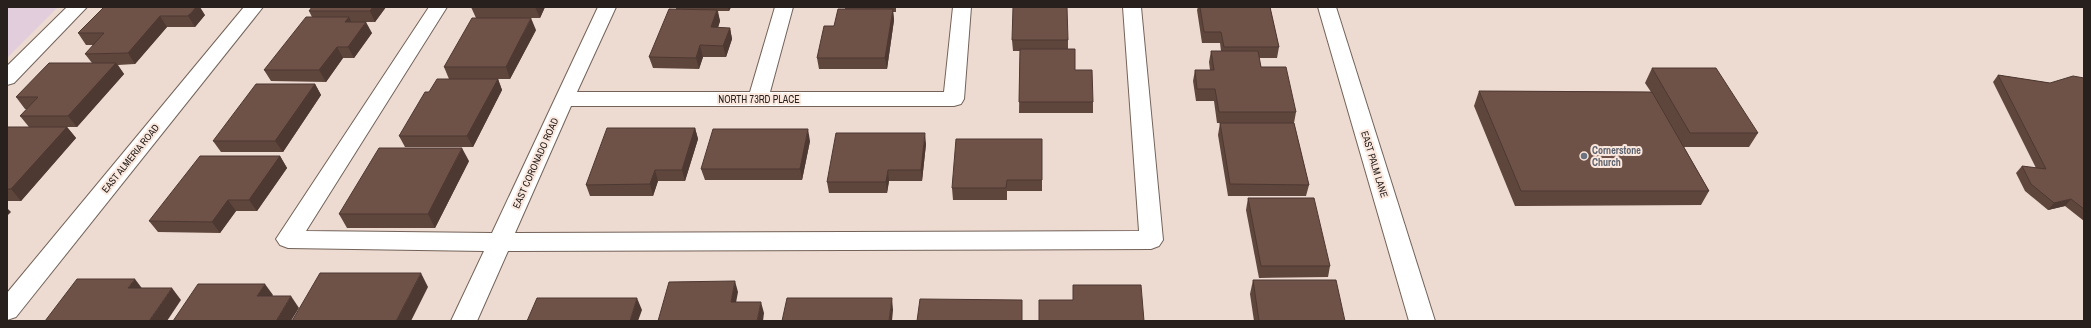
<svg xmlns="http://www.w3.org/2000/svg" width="2091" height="328" font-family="'Archivo Narrow',sans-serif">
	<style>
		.commercial { fill: #e2cddc }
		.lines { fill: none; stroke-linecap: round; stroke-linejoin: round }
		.minor-casing { stroke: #726259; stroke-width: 2 }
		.minor { fill: #fff; fill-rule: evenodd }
		.wall { fill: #5f463d }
		.shaded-wall { fill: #4d3932 }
		.building { fill: #6e5147; stroke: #4d3932 }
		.worship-dot { fill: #6b7280; stroke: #fae7dd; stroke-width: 1.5 }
		.labels { text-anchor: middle; stroke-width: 4; stroke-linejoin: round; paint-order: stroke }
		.street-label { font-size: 10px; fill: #27201d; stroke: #fae7dd }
		.worship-label { font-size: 10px; font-weight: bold; fill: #5b616d; stroke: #fae7dd; text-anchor: start }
	</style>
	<rect width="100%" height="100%" fill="#eddad0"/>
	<polygon class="commercial" points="7,7 58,7 7,58"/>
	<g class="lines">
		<defs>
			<g id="minor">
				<polygon points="67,7 87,7 14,83 7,85 7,66"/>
				<polygon points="244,7 263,7 16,317 7,320 7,293"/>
				<polygon points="429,7 447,7 306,231 492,233 598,7 616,7 577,92 750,92 775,7 793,7 770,92 944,92 953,7 971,7 964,99 961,104 954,106 571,106 515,233 1139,231 1123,7 1141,7 1163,240 1159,246 1151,249 508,251 477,321 451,321 484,251 288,248 280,245 276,239"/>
				<polygon points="1318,7 1336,7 1435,321 1409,321"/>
			</g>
		</defs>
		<use href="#minor" class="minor-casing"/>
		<use href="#minor" class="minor"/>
	</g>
	<g class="wall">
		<polygon points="104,7 205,15 195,27 167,27 135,64 118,65 124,74 77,127 67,127 76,138 21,201 7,201 7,127 29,127 20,116 27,109 25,109 16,97 92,63 85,54 94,45 86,45 78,33"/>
		<polygon points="386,7 375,22 356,22 372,33 354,58 343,58 326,82 271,81 264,70 312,17 309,11"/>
		<polygon points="471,7 545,7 540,18 476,18"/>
		<polygon points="676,7 731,7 729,11 718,11 720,21 718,28 730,28 732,39 726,57 703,57 699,69 653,68 649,57 676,9"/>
		<polygon points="845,7 896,7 896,12 893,12 894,20 887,69 819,69 817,58 834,26 845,9"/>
		<polygon points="1198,7 1270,7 1279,47 1277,58 1259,58 1261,67 1296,112 1294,123 1309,185 1306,196 1228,196 1218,135 1220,123 1217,123 1214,101 1196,101 1193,81 1195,70 1210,70 1209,62 1211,51 1221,51 1220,43 1202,43 1197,10"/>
		<polygon points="536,30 510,79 449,79 444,67"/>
		<polygon points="1012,40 1068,40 1068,49 1075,70 1093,102 1093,113 1019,113 1020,51 1013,51"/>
		<polygon points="1652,68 1758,133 1749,147 1684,147 1709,191 1701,205 1515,206 1474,106 1479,91 1651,92 1645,83"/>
		<polygon points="1998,75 2050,83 2084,78 2084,221 2065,206 2048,210 2025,191 2016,173 2022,166 2036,168 1993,82"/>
		<polygon points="498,79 502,90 473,147 405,147 399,136"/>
		<polygon points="315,84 321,95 283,152 221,152 213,141"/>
		<polygon points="695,128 698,139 685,181 658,181 653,196 590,196 586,185"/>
		<polygon points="1042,139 1042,191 1007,191 1007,200 953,200 952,188"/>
		<polygon points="810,141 802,180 705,180 701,169"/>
		<polygon points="926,144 922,181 889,181 887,193 829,193 827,182"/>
		<polygon points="280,156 287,168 257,211 236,211 220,233 158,232 149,221"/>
		<polygon points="469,161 435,228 347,228 339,214"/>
		<polygon points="1248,198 1330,266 1328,277 1259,278 1246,210"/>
		<polygon points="1253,280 1345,321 1254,321 1250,294"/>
	</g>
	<g class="shaded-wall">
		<polygon points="196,7 200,7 205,15 195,27 188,16"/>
		<polygon points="373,7 386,7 375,22 370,11"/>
		<polygon points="535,7 545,7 540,18"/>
		<polygon points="728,7 731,7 729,11"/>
		<polygon points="893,9 894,20 887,69 885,58"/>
		<polygon points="717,10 720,21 714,39 711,27"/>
		<polygon points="160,16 167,27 135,64 128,53"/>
		<polygon points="349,17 354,28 345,22"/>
		<polygon points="531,18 536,30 510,79 506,67"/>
		<polygon points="366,22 372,33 354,58 348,47"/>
		<polygon points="730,28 732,39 726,57 723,46"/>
		<polygon points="700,45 703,57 699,69 696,58"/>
		<polygon points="337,47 343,58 326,82 319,70"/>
		<polygon points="116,63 124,74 77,127 68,116"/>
		<polygon points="498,79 502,90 473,147 467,136"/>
		<polygon points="315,84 321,95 283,152 275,141"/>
		<polygon points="67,127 76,138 21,201 11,189"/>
		<polygon points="695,128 698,139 685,181 682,170"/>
		<polygon points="808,129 810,141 802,180 800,169"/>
		<polygon points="925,133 926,144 922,181 921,170"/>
		<polygon points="462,148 469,161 435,228 428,214"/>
		<polygon points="280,156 287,168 257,211 249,200"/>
		<polygon points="655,170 658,181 653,196 650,184"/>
		<polygon points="888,170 889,181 887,193 886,182"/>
		<polygon points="2071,199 2065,206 2048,210 2054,203"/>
		<polygon points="228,200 236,211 220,233 212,222"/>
		<polygon points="7,208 11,212 7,216"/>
		<polygon points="421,273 428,287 411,321 396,321"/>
		<polygon points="135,279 144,291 128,288"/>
		<polygon points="735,281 738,292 734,313 731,302"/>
		<polygon points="265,284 273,295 266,308 257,296"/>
		<polygon points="172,288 181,300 167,321 149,321"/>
		<polygon points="291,296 299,308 291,321 276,321"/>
		<polygon points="637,298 642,310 638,321 630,321"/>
		<polygon points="892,298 893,310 892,321 889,321"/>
		<polygon points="761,302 764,313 763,321 757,321"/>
	</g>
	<g class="building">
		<polygon points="104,7 196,7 188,16 160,16 128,53 85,54 104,33 78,33"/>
		<polygon points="312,7 373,7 370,11 309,11"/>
		<polygon points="1013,7 1067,7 1068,40 1012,40"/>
		<polygon points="1200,7 1270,7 1279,47 1224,47 1221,32 1204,32"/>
		<polygon points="669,9 717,10 711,27 730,28 723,46 700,45 696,58 649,57"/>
		<polygon points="838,9 893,9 885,58 817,58 824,26 834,26"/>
		<polygon points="306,17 349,17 345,22 366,22 348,47 337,47 319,70 264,70"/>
		<polygon points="472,18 531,18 506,67 444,67"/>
		<polygon points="1020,49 1075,49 1075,70 1092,70 1093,102 1019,102"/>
		<polygon points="1211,51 1258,51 1261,67 1286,67 1296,112 1219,112 1215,89 1197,89 1195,70 1214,70"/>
		<polygon points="49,63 116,63 68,116 20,116 38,97 16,97"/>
		<polygon points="1652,68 1716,68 1758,133 1690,133"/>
		<polygon points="1998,75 2050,83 2073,76 2084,78 2084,209 2071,199 2054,203 2031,184 2022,166 2046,169"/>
		<polygon points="437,79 498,79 467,136 399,136 425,92 429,92"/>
		<polygon points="256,84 315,84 275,141 213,141"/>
		<polygon points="1479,91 1652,92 1709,191 1521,191"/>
		<polygon points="1220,123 1294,123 1309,185 1230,184"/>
		<polygon points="7,127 67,127 11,189 7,189"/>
		<polygon points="607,128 695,128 682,170 655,170 650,184 586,185"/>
		<polygon points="713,129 808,129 800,169 701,169"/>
		<polygon points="836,133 925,133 921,170 888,170 886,182 827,182"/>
		<polygon points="956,139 1042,139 1042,180 1007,180 1006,188 952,188"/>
		<polygon points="379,148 462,148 428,214 339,214"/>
		<polygon points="200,156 280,156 249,200 228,200 212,222 149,221"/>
		<polygon points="1248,198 1314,198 1330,266 1261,266"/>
		<polygon points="320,273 421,273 396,321 292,321"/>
		<polygon points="77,279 135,279 128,288 172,288 149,321 45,321"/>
		<polygon points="1253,280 1336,280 1345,321 1259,321"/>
		<polygon points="735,281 731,302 761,302 757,321 658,321 669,282"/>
		<polygon points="198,284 265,284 257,296 291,296 276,321 173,321"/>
		<polygon points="1073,285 1141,285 1144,321 1039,321 1039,300 1073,300"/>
		<polygon points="537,298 637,298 630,321 527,321"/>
		<polygon points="787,298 892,298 889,321 782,321"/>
		<polygon points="920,299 1022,300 1022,321 917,321"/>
	</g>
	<circle class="worship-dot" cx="1584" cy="156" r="4"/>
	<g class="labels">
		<g class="street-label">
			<text x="759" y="103">NORTH 73RD PLACE</text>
			<text transform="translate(130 158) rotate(-51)" y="4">EAST ALMERIA ROAD</text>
			<text transform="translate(535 163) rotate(-66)" y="4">EAST CORONADO ROAD</text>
			<text transform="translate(1375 164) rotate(73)" y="4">EAST PALM LANE</text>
		</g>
		<g class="worship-label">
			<text x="1592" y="154">Cornerstone<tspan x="1592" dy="12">Church</tspan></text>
		</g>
	</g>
	<rect width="2091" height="328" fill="none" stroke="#27201d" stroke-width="16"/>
</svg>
